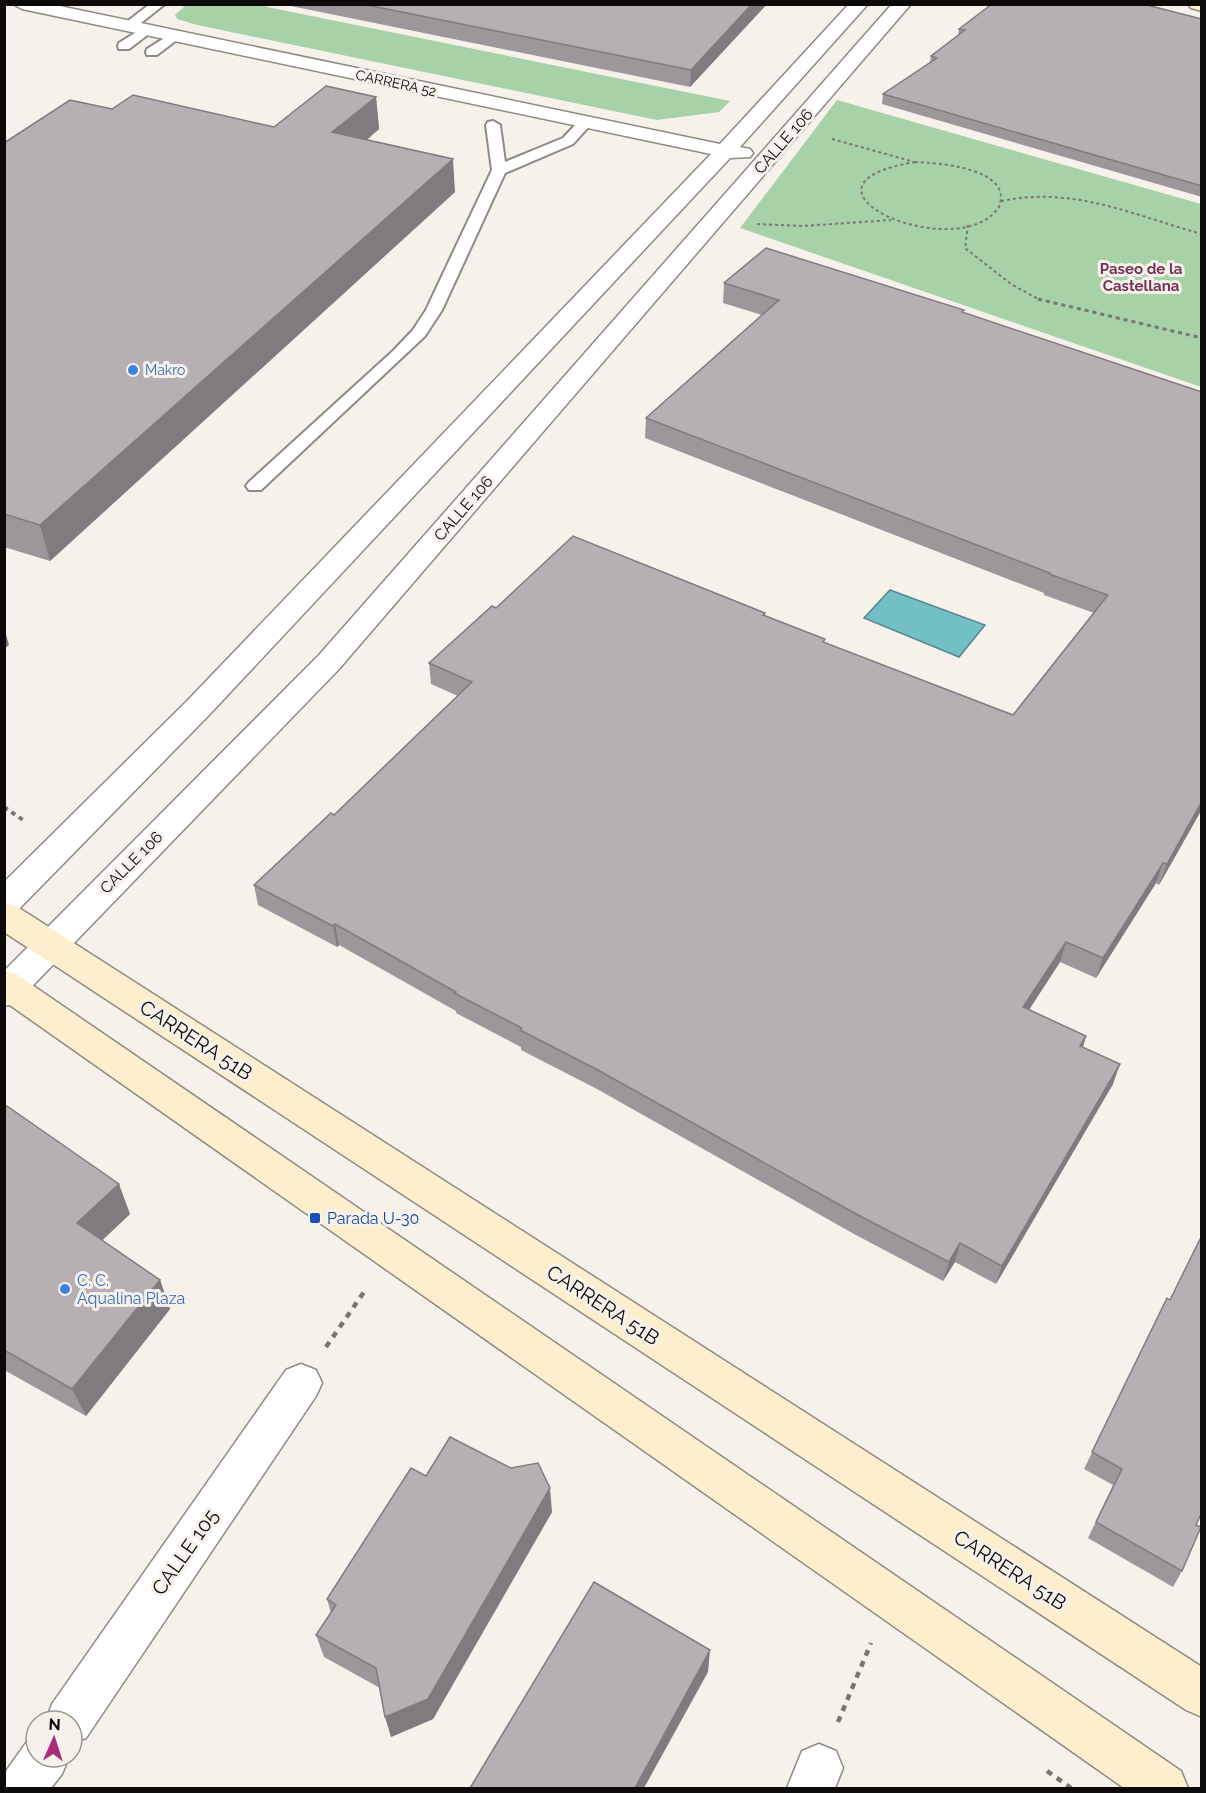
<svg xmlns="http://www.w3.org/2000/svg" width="1206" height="1793" font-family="Raleway,sans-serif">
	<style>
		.green { fill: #a7d1a6 }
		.water { fill: #72bfc5; stroke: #54898d; stroke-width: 1.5 }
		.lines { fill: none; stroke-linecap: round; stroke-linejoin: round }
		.service-casing { stroke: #8e8a84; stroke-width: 4 }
		.minor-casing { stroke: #8e8a84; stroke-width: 3 }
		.tertiary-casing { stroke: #8e8a84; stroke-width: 3 }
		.secondary-casing { stroke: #8e8a84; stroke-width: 3 }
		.path-far3 { stroke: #797672; stroke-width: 2; stroke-dasharray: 3 3; stroke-linecap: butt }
		.path-far2 { stroke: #797672; stroke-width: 3; stroke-dasharray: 4 4; stroke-linecap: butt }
		.path-far1 { stroke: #797672; stroke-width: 4; stroke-dasharray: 4.5 4.5; stroke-linecap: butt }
		.path { stroke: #797672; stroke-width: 4.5; stroke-dasharray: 6 6; stroke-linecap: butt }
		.service { fill: #fff; fill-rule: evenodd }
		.minor { fill: #fff; fill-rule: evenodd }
		.tertiary { fill: #fff; fill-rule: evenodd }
		.secondary { fill: #fdeece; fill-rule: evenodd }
		.wall { fill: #9d979c }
		.shaded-wall { fill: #7f7b7f }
		.building { fill: #b6b0b5; stroke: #7f7b7f; stroke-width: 1.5 }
		.shop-dot { fill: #3f7fe0; stroke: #f6f2eb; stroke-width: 2 }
		.transit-dot { fill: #1a4fb4; stroke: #f6f2eb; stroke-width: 2 }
		.labels { text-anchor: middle; stroke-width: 6; stroke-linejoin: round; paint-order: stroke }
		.far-street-label { font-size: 14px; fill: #0d0b09; stroke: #f6f2eb }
		.far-shop-label { font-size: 14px; fill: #366cbe; stroke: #f6f2eb; text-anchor: start }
		.far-neighbourhood-label { font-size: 15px; font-weight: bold; fill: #723356; stroke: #f6f2eb }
		.street-label { font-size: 16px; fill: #0d0b09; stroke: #f6f2eb }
		.transit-label { font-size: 16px; fill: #164399; stroke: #f6f2eb; text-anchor: start }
		.shop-label { font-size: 16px; fill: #366cbe; stroke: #f6f2eb; text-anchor: start }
		.near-street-label { font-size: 20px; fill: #0d0b09; stroke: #f6f2eb }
	</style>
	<rect width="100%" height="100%" fill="#f6f2eb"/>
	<g class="green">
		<polygon points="187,4 269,5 267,7 730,101 719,112 657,120 197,25 177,19 175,15"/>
		<polygon points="837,100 1201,204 1201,387 740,228"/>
	</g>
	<polygon class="water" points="890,590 985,625 959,657 864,618"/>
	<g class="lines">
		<defs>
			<g id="service">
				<polygon points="150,4 165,4 132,30 124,30 122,27 124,24"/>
				<polygon points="146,26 150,27 152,30 150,33 129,49 119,49 118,46 119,43"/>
				<polygon points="174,32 180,36 178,39 157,55 147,55 146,52 147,49"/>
				<polygon points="586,118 593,122 573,144 505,173 442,310 425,336 261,490 249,490 246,486 249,482 393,351 413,330 426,310 492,170 486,125 488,122 493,121 500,125 505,162 563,138 581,119"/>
			</g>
			<g id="minor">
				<polygon points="301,1364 316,1370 322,1383 316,1396 86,1738 72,1743 72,1721 46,1721 52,1704 286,1370"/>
				<polygon points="36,1737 36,1757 69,1757 62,1774 51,1788 4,1788 6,1771 28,1740"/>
				<polygon points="819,1744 836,1751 843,1768 835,1788 787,1788 802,1751"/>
			</g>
			<g id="tertiary">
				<polygon points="13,4 50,4 720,144 849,4 868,4 740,147 750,149 753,153 750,157 730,158 209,715 16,912 4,915 4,882 187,701 711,154 22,9"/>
				<polygon points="892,4 911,4 339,669 16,1003 4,1006 4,971 319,655"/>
			</g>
			<g id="secondary">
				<polygon points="1188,4 1202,4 1202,11 1191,8"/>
				<polygon points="4,903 16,906 1202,1667 1202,1717 1186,1710 4,932"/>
				<polygon points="4,970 16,974 1181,1771 1188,1788 1124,1788 4,1001"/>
			</g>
		</defs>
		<use href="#service" class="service-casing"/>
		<use href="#minor" class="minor-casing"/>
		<use href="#tertiary" class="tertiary-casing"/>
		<use href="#secondary" class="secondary-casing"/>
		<g class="path-far3">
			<polyline points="832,139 911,161"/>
			<path d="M915,162C938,163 1014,168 999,207C958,268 771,186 915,162Z"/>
			<path d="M1001,201C1075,186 1132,215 1202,234"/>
			<polyline points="757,224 803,226 891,220"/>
			<polyline points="968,225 965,248 1011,284 1040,300"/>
		</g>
		<polyline class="path-far2" points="1038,299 1202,338"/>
		<polyline class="path-far1" points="4,807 26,822"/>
		<g class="path">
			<polyline points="326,1347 366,1289"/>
			<polyline points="838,1722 871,1643"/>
			<polyline points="1047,1771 1071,1788"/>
		</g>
		<use href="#service" class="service"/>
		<use href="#minor" class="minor"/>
		<use href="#tertiary" class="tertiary"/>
		<use href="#secondary" class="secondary"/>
	</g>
	<g class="wall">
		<polygon points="281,4 767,4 690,87"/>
		<polygon points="1202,19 1202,197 882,104 883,94 930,62 931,56 958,36 959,29"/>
		<polygon points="376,97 379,129 367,140 455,192 50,561 4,547 4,143 112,109 274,127"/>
		<polygon points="724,283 963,312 1202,392 1202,809 1159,885 1156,883 1096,978 1060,962 1029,1009 1086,1036 1083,1047 1113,1084 996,1284 955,1262 943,1281 854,1234 597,1089 521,1050 521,1047 456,1013 456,1011 339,945 337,947 258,905 254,885 334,815 458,696 431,684 429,663 496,608 765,613 765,615 825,643 1013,715 1094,613 1044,595 1044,593 645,438 646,418 762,315 723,303"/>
		<polygon points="4,1108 130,1214 102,1240 160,1280 170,1309 86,1416 6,1371 4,1373"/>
		<polygon points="1167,1298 1196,1525 1182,1571 1173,1587 1088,1538 1113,1485 1084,1469"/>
		<polygon points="426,1476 552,1512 433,1719 391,1737 380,1688 324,1657 316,1635 331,1613 327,1599"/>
	</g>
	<g class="shaded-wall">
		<polygon points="752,4 767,4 690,87 691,70"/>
		<polygon points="376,97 379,129 336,165 332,132"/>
		<polygon points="453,159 455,192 50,561 40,525"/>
		<polygon points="6,634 9,645 4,649 4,635"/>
		<polygon points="1202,801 1202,809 1159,885 1167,864"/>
		<polygon points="1163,863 1156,883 1096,978 1103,958"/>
		<polygon points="335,924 339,945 337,947 333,926"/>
		<polygon points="1066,942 1060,962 1018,1027 1023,1007"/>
		<polygon points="1086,1036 1080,1056 1080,1046"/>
		<polygon points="1120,1064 1113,1084 996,1284 1002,1266"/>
		<polygon points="119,1184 130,1214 89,1253 77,1223"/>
		<polygon points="960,1243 955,1262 943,1281 949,1262"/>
		<polygon points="160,1280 170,1309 86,1416 72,1389"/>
		<polygon points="550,1488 552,1512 433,1719 391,1737 385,1717"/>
		<polygon points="710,1650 708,1672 644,1788 635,1788"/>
	</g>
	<g class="building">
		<polygon points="362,4 752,4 691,70"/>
		<polygon points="992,4 1143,4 1202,19 1202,186 883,94 937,58 931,56 965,30 959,29"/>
		<polygon points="326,86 376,97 332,132 453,159 40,525 4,514 4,143 70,100 112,109 133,95 274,127"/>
		<polygon points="766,248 964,310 962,312 1202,392 1202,801 1167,864 1163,863 1103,958 1066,942 1023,1007 1086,1036 1080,1046 1120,1064 1002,1266 960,1243 949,1262 858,1215 596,1069 520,1030 522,1028 454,993 456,992 335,924 333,926 254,885 331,813 334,815 472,682 429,663 492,606 496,608 573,536 765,613 763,615 825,639 823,642 1013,715 1108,595 1049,574 1050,573 646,418 779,300 724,283"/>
		<polygon points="7,1106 119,1184 77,1223 160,1280 72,1389 4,1350 4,1108"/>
		<polygon points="1202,1235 1202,1512 1196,1525 1201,1527 1182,1571 1096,1522 1122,1469 1092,1452 1167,1298 1170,1300"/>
		<polygon points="450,1437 511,1468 538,1463 550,1488 428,1699 385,1717 376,1668 316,1635 336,1605 327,1599 411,1468 426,1476"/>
		<polygon points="594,1582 710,1650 635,1788 470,1788"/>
	</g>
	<g class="shop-dot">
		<circle cx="133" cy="370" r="6"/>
		<circle cx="65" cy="1289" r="6"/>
	</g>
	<rect class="transit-dot" x="309" y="1212" width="12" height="12" rx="3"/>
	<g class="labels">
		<g class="far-street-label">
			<text transform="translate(396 83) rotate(12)" y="5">CARRERA 52</text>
		</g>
		<g class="far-shop-label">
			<text x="145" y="375">Makro</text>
		</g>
		<g class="far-neighbourhood-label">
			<text x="1141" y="274">Paseo de la<tspan x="1141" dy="17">Castellana</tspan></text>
		</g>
		<g class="street-label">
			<text transform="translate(783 141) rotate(-49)" y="6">CALLE 106</text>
			<text transform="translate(463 508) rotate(-49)" y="6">CALLE 106</text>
			<text transform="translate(131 862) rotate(-45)" y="6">CALLE 106</text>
		</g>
		<g class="transit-label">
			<text x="327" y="1224">Parada U-30</text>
		</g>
		<g class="shop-label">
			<text x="77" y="1286">C. C.<tspan x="77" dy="18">Aqualina Plaza</tspan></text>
		</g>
		<g class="near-street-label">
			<text transform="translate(196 1040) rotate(33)" y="7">CARRERA 51B</text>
			<text transform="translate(603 1305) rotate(33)" y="7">CARRERA 51B</text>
			<text transform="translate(185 1552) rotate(-55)" y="7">CALLE 105</text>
			<text transform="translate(1010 1570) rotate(33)" y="7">CARRERA 51B</text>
		</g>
	</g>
	<rect width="1206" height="1793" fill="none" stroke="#0d0b09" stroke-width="12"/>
	<g transform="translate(54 1739) rotate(3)"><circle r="28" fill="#f6f2eb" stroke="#999691" stroke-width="1.5"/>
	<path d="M0-4.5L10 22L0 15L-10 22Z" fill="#ab2b78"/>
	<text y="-9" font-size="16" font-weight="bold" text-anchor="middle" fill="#0d0b09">N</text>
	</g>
</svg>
